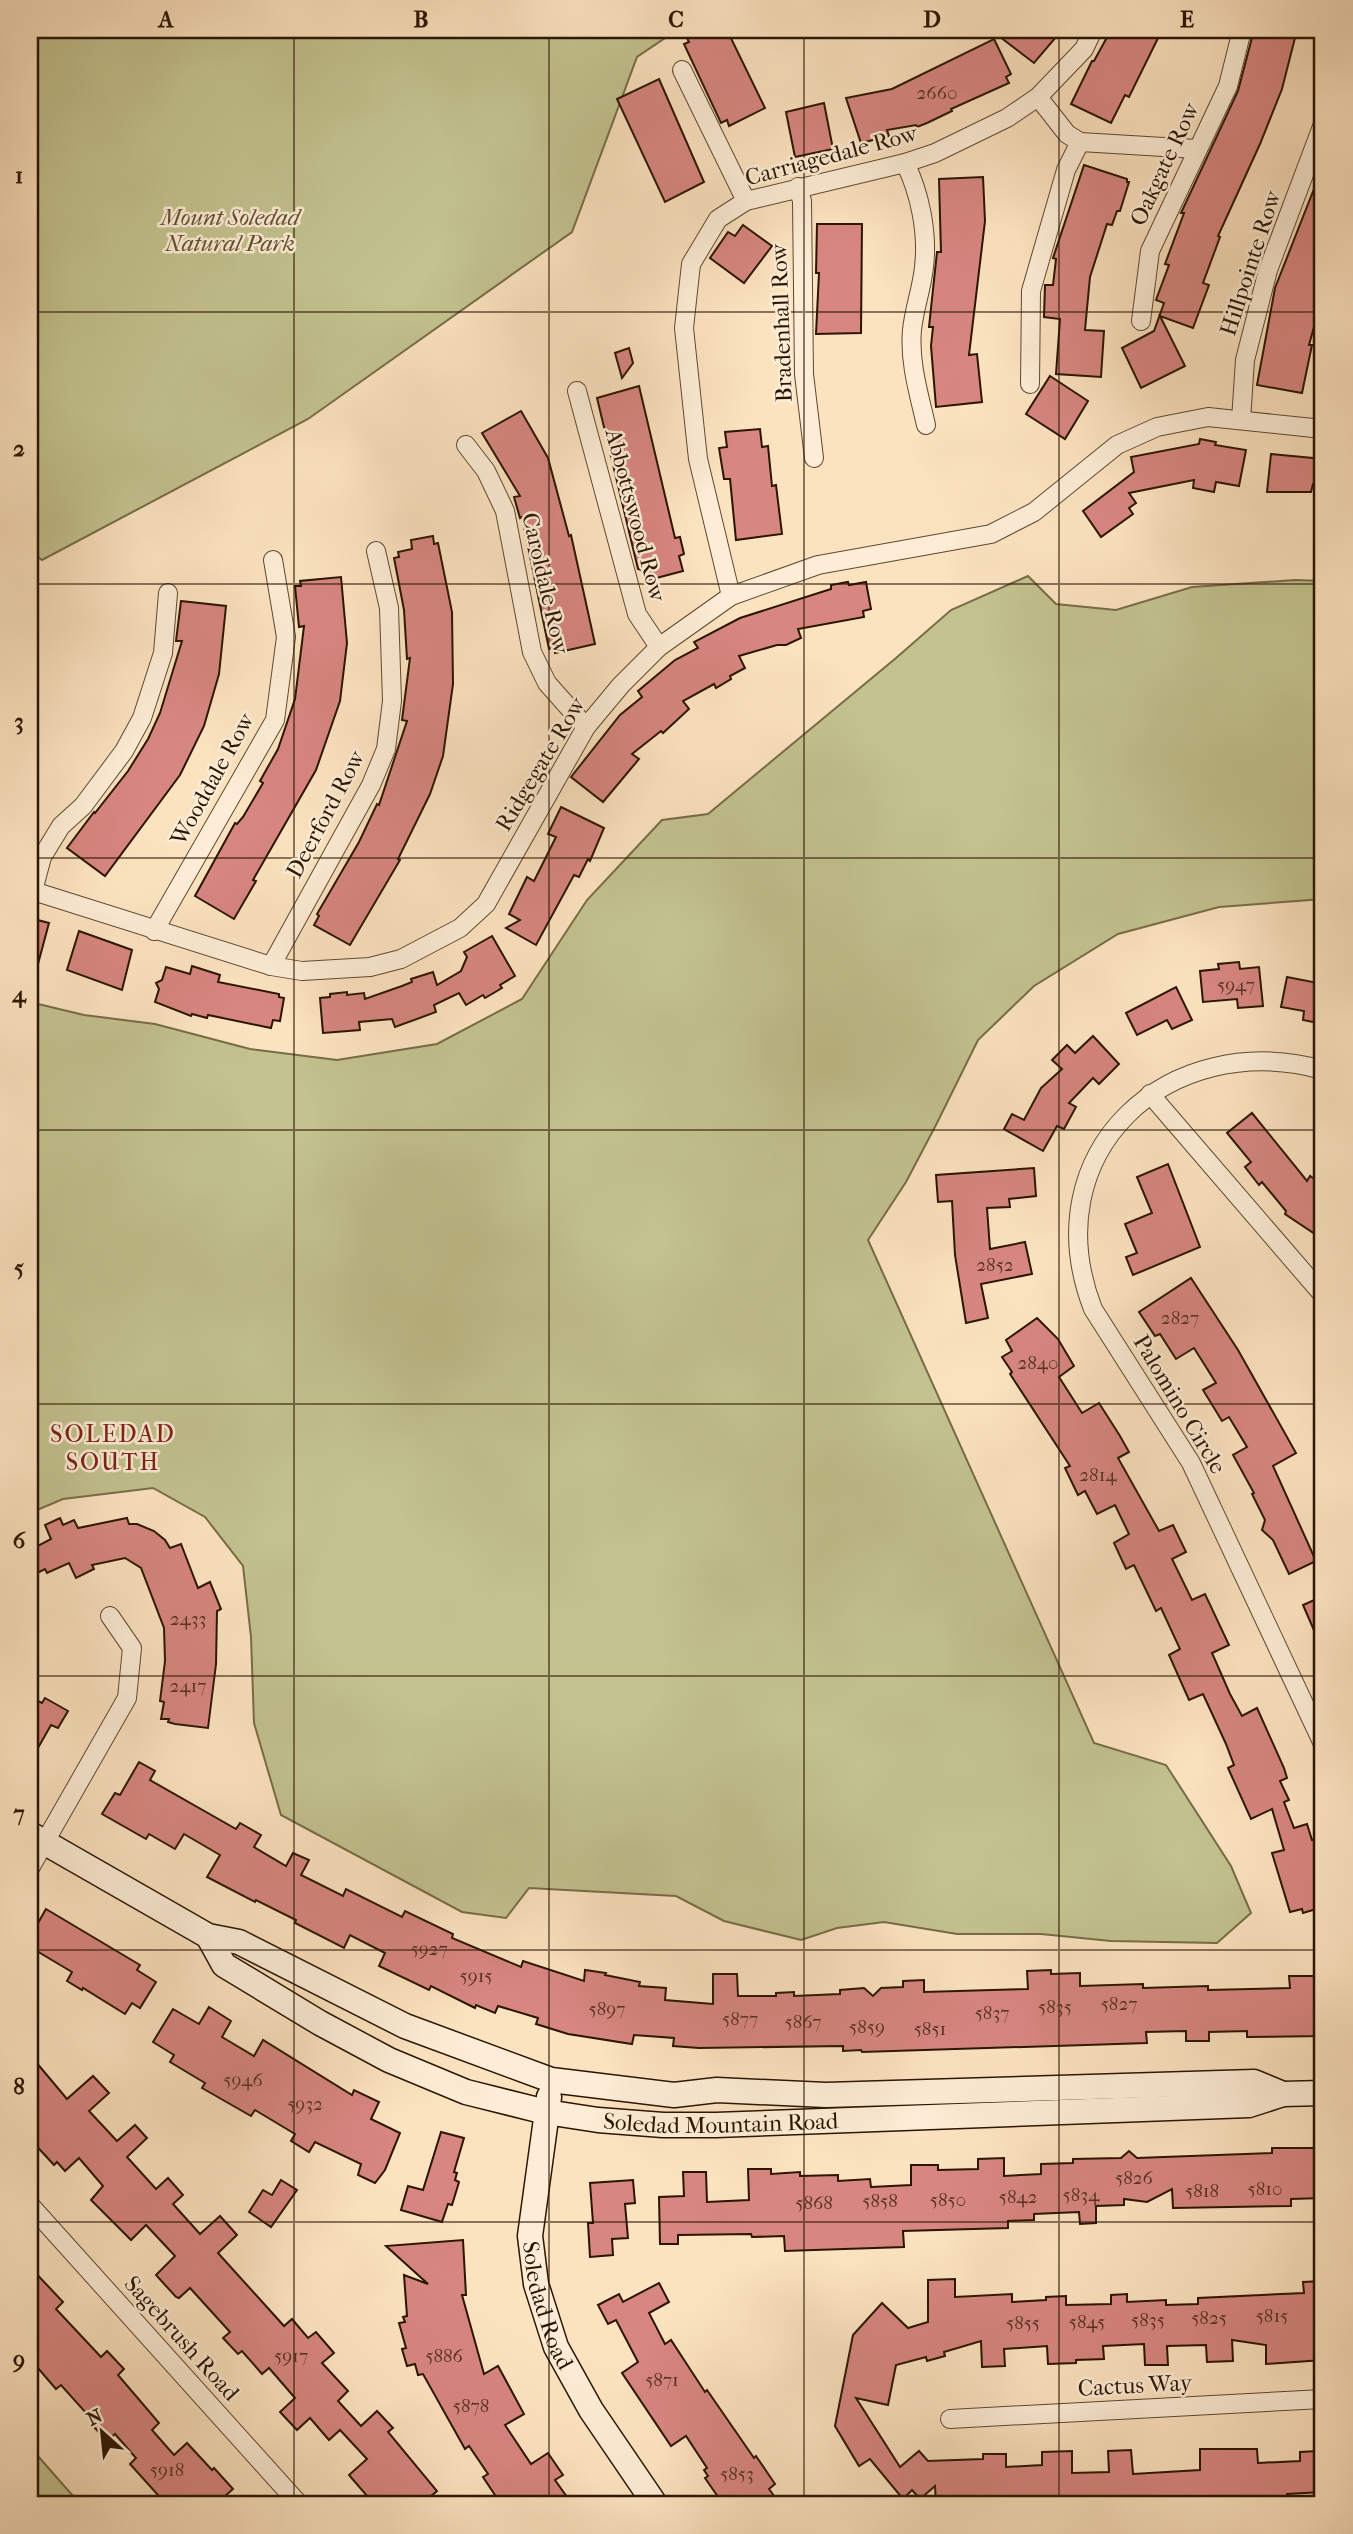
<svg xmlns="http://www.w3.org/2000/svg" width="1353" height="2534" font-family="'IM FELL French Canon',serif">
	<style>
		.green { fill: #c3c390; stroke: #776c48; stroke-width: 2 }
		.building { fill: #d78680; stroke: #2b1501; stroke-width: 2 }
		.lines { fill: none; stroke-linecap: round; stroke-linejoin: round }
		.street-casing { stroke: #5f4831; stroke-width: 20 }
		.secondary-casing { stroke: #2b1501; stroke-width: 27 }
		.street { stroke: #fdedd6; stroke-width: 18 }
		.secondary { stroke: #fdedd6; stroke-width: 24 }
		.grid { fill: none; stroke: #2b1501; stroke-width: 2; stroke-opacity: 0.55 }
		.labels { text-anchor: middle; stroke-width: 5; stroke-linejoin: round; paint-order: stroke }
		.number-label { font-size: 19px; fill: #563121 }
		.street-label { font-size: 23px; fill: #2b1501; stroke: #fdedd6 }
		.park-label { font-size: 23px; font-style: italic; fill: #605233; stroke: #fdedd6 }
		.neighbourhood-label { font-size: 24px; letter-spacing: 2px; fill: #7a1f14; stroke: #fdedd6 }
		.neatline { fill: none; stroke: #2b1501; stroke-width: 2.5 }
		.grid-label { font-size: 23px; text-anchor: middle; font-weight: bold; fill: #2b1501 }
	</style>
	<rect width="100%" height="100%" fill="#fce3c0"/>
	<filter id="stains"><feTurbulence type="fractalNoise" baseFrequency=".00286" numOctaves="4"/><feColorMatrix values="0 0 0 0 .2 0 0 0 0 .09 0 0 0 0 .02 0 0 0 .5 -.17"/></filter>
	<radialGradient id="worn" r=".72"><stop offset=".6" stop-color="#630" stop-opacity="0"/><stop offset="1" stop-color="#630" stop-opacity=".3"/></radialGradient>
	<g class="green">
		<polygon points="30,30 677,30 637,57 572,232 308,419 42,560 30,551"/>
		<polygon points="1028,576 1056,604 1116,610 1192,587 1295,580 1323,581 1323,899 1219,907 1118,934 1034,986 978,1040 937,1123 906,1182 868,1240 1094,1743 1166,1765 1231,1866 1251,1913 1217,1943 1111,1941 1041,1934 957,1934 884,1922 837,1928 801,1940 724,1921 676,1896 529,1888 506,1918 462,1912 281,1815 254,1723 251,1637 243,1566 205,1517 153,1488 63,1499 30,1513 30,1002 84,1015 155,1024 250,1049 337,1060 437,1044 522,999 587,900 662,820 708,814 896,658 951,610"/>
		<polygon points="30,2447 80,2504 30,2504"/>
	</g>
	<g class="building">
		<polygon points="704,30 727,30 765,108 729,126 727,120 721,123 684,44 689,42 687,38"/>
		<polygon points="991,30 1062,30 1034,63"/>
		<polygon points="1111,30 1162,30 1129,97 1125,95 1111,123 1071,104 1092,61 1094,61"/>
		<polygon points="1254,30 1297,30 1282,89 1260,144 1218,236 1220,237 1203,283 1209,285 1193,328 1160,316 1185,366 1141,388 1122,348 1154,331 1164,303 1156,300 1169,265 1165,264 1184,213 1181,213 1238,91"/>
		<polygon points="994,39 1011,74 1006,77 1009,83 951,109 952,111 927,123 917,127 916,125 887,130 889,136 861,143 846,98 892,89"/>
		<polygon points="659,79 704,182 665,202 617,99"/>
		<polygon points="824,103 833,149 795,157 786,112"/>
		<polygon points="1084,165 1127,179 1127,182 1129,182 1120,211 1117,211 1112,225 1107,224 1090,277 1085,330 1104,331 1101,377 1056,374 1060,319 1044,317 1045,285 1053,285 1056,259 1053,258"/>
		<polygon points="1323,166 1323,294 1309,345 1312,345 1302,393 1257,385 1275,288"/>
		<polygon points="983,177 985,221 969,355 977,354 982,402 936,407 931,346 933,327 929,327 937,252 941,252 939,179"/>
		<polygon points="817,224 862,224 861,333 816,334 819,273 816,273"/>
		<polygon points="743,225 772,246 744,283 710,258 728,232 735,236"/>
		<polygon points="629,348 633,363 622,378 615,353"/>
		<polygon points="1050,376 1088,401 1065,439 1026,414"/>
		<polygon points="639,386 675,538 680,537 684,554 679,556 683,571 645,581 642,570 638,569 597,398"/>
		<polygon points="521,411 548,458 569,536 571,535 595,644 555,653 554,648 549,649 522,517 520,518 514,497 520,496 482,433"/>
		<polygon points="760,429 762,447 768,446 772,486 776,485 782,534 736,540 730,479 724,479 719,448 727,447 725,432"/>
		<polygon points="1200,439 1216,442 1215,445 1246,450 1239,486 1216,482 1214,492 1193,488 1194,480 1129,493 1136,503 1129,508 1133,514 1101,537 1083,511 1134,472 1131,457 1199,444"/>
		<polygon points="1271,454 1323,459 1322,485 1313,484 1311,492 1267,492"/>
		<polygon points="433,536 434,544 438,543 452,612 453,684 443,756 430,794 398,859 400,860 350,945 314,925 319,916 317,914 359,842 377,804 379,805 407,721 402,720 410,658 407,659 404,610 394,558 399,557 398,552 412,549 411,540"/>
		<polygon points="341,577 347,643 340,701 316,770 253,880 256,881 234,919 195,896 235,823 237,824 243,817 263,783 260,781 278,749 295,699 304,626 299,627 295,586 301,586 300,581"/>
		<polygon points="848,582 849,585 866,582 871,609 863,611 864,617 798,629 801,638 786,645 777,645 739,656 745,668 730,676 731,679 716,688 714,684 683,701 689,709 663,733 661,731 632,754 639,759 603,802 571,777 620,715 642,697 638,691 675,660 698,648 694,642 740,618 831,589 831,585"/>
		<polygon points="181,601 226,606 219,674 204,726 180,775 105,876 67,848 94,812 95,813 128,771 148,739 160,713 182,641 176,641"/>
		<polygon points="561,807 604,828 590,861 588,859 579,877 574,875 536,945 506,928 520,920 509,914 527,877 534,881 556,837 548,834"/>
		<polygon points="30,918 49,923 35,975 30,974"/>
		<polygon points="79,931 132,950 122,990 67,970"/>
		<polygon points="492,936 515,976 500,985 502,988 485,998 483,995 466,1005 459,993 434,1005 436,1012 395,1027 392,1019 359,1022 360,1030 323,1033 320,998 330,997 330,994 347,992 347,995 364,993 365,999 402,986 412,982 411,979 433,972 437,985 461,971 467,957 464,952"/>
		<polygon points="1239,962 1240,969 1259,967 1263,1006 1238,1008 1237,999 1203,1002 1200,971 1219,969 1218,964"/>
		<polygon points="192,966 220,975 218,982 279,994 279,997 284,998 280,1021 273,1020 271,1028 208,1015 207,1018 192,1014 191,1016 155,1002 159,989 156,983 162,980 166,967 190,974"/>
		<polygon points="1287,977 1323,984 1323,1024 1303,1020 1304,1011 1281,1007"/>
		<polygon points="1176,987 1192,1020 1172,1029 1167,1020 1137,1035 1126,1013"/>
		<polygon points="1093,1036 1119,1064 1099,1084 1093,1078 1069,1103 1076,1107 1064,1129 1057,1126 1043,1151 1004,1129 1012,1114 1024,1120 1041,1088 1062,1069 1052,1060 1067,1045 1075,1053"/>
		<polygon points="1252,1113 1307,1181 1310,1176 1323,1185 1323,1221 1315,1234 1285,1214 1286,1211 1262,1182 1259,1185 1245,1167 1251,1162 1227,1133"/>
		<polygon points="1168,1164 1200,1247 1133,1275 1126,1257 1137,1253 1125,1224 1152,1213 1137,1177"/>
		<polygon points="1034,1168 1036,1196 1009,1199 1010,1207 987,1208 990,1249 1025,1242 1032,1274 981,1284 988,1318 966,1323 955,1255 952,1201 938,1202 936,1175"/>
		<polygon points="1191,1278 1238,1350 1296,1453 1273,1466 1316,1561 1289,1574 1273,1540 1262,1530 1265,1520 1252,1494 1254,1493 1233,1455 1247,1447 1229,1417 1222,1421 1203,1390 1216,1383 1194,1348 1176,1359 1160,1334 1155,1336 1139,1312"/>
		<polygon points="1037,1318 1058,1339 1074,1366 1059,1377 1082,1413 1099,1403 1120,1436 1129,1452 1118,1458 1159,1531 1173,1525 1186,1552 1172,1559 1192,1600 1205,1594 1229,1645 1212,1653 1230,1694 1242,1716 1257,1708 1284,1768 1287,1778 1280,1781 1289,1800 1284,1802 1294,1828 1307,1824 1312,1840 1317,1839 1323,1858 1323,1907 1303,1913 1302,1909 1290,1912 1272,1853 1284,1850 1272,1809 1251,1819 1228,1768 1234,1765 1226,1744 1203,1694 1189,1700 1169,1655 1180,1649 1161,1608 1156,1611 1134,1565 1126,1569 1114,1543 1129,1534 1115,1505 1097,1514 1085,1491 1078,1495 1065,1468 1070,1466 1010,1374 1012,1372 1002,1357 1012,1351 1006,1340"/>
		<polygon points="60,1518 63,1525 74,1520 78,1528 127,1518 129,1524 137,1524 154,1531 165,1540 170,1548 181,1544 198,1588 210,1582 221,1609 217,1611 216,1664 208,1728 175,1724 168,1722 169,1719 161,1719 164,1702 160,1701 165,1661 164,1628 141,1568 125,1558 92,1565 94,1569 76,1578 69,1563 47,1573 45,1569 33,1575 30,1566 30,1550 51,1539 45,1525"/>
		<polygon points="1323,1596 1323,1651 1303,1605"/>
		<polygon points="30,1697 42,1703 45,1698 68,1711 58,1728 51,1725 30,1762"/>
		<polygon points="139,1762 155,1771 150,1780 236,1829 240,1823 261,1835 254,1847 286,1866 293,1853 309,1860 301,1875 343,1896 346,1889 402,1917 405,1911 453,1934 452,1938 521,1967 523,1961 584,1981 585,1970 606,1973 605,1975 640,1982 639,1986 666,1988 665,2000 713,2004 713,1974 737,1974 738,1996 776,1996 776,1993 794,1992 794,1996 840,1994 840,1990 864,1988 873,1996 881,1988 903,1987 903,1981 924,1980 924,1992 1028,1989 1027,1971 1051,1970 1051,1974 1080,1973 1080,1986 1143,1984 1143,1988 1208,1986 1208,1990 1290,1988 1289,1976 1323,1976 1323,2036 1247,2037 1247,2031 1209,2032 1209,2041 1186,2041 1186,2031 1146,2032 1147,2043 862,2052 861,2050 843,2051 843,2046 699,2048 673,2046 674,2038 634,2035 632,2044 568,2034 536,2024 538,2018 498,2006 495,2013 476,2005 475,2008 431,1986 429,1990 379,1966 385,1953 350,1935 344,1948 295,1923 296,1920 256,1900 255,1902 207,1877 220,1855 184,1834 175,1849 149,1834 146,1839 102,1814 115,1793 120,1795"/>
		<polygon points="46,1909 140,1965 137,1970 156,1982 140,2008 132,2003 125,2014 83,1988 82,1990 67,1981 72,1972 30,1947 30,1937"/>
		<polygon points="209,2007 231,2021 222,2037 254,2056 263,2040 352,2095 354,2090 379,2102 371,2119 400,2133 385,2170 375,2183 358,2175 361,2164 315,2142 309,2152 291,2141 295,2134 255,2110 251,2116 202,2088 205,2083 170,2062 174,2055 153,2042 173,2009 199,2024"/>
		<polygon points="30,2055 67,2099 93,2076 109,2093 89,2111 117,2141 135,2125 147,2138 127,2157 156,2189 168,2178 183,2195 173,2204 200,2234 220,2216 237,2235 218,2253 284,2326 292,2319 308,2338 316,2332 334,2353 322,2363 348,2391 338,2401 361,2426 377,2411 393,2428 388,2432 437,2491 431,2496 438,2504 374,2504 349,2475 367,2459 340,2430 329,2440 310,2418 297,2430 280,2412 295,2398 269,2368 262,2374 242,2351 238,2354 223,2338 230,2332 190,2288 179,2298 176,2297 156,2275 175,2256 146,2225 131,2240 91,2200 103,2186 79,2158 65,2171 57,2162 54,2165 30,2139"/>
		<polygon points="441,2132 464,2138 454,2172 457,2173 455,2180 459,2182 452,2205 448,2204 442,2222 401,2210 408,2186 423,2190"/>
		<polygon points="1272,2148 1323,2148 1323,2198 1291,2199 1291,2206 1173,2208 1172,2189 1147,2202 1124,2199 1124,2205 1096,2206 1096,2223 1080,2224 1079,2212 1034,2214 1034,2220 1008,2221 1008,2228 903,2231 904,2247 785,2251 784,2236 752,2237 751,2234 678,2235 678,2244 660,2244 659,2197 684,2196 683,2172 706,2172 707,2202 749,2200 748,2169 771,2169 771,2174 800,2172 800,2176 838,2175 838,2181 870,2179 871,2187 911,2185 911,2165 938,2165 938,2170 978,2169 978,2159 1004,2158 1004,2176 1041,2174 1041,2164 1073,2163 1073,2159 1121,2158 1129,2151 1137,2158 1272,2153"/>
		<polygon points="281,2180 297,2190 271,2227 249,2212 263,2190 272,2195"/>
		<polygon points="633,2180 635,2203 625,2204 628,2238 612,2239 613,2255 590,2257 588,2223 593,2223 590,2183"/>
		<polygon points="463,2240 466,2295 462,2295 484,2374 498,2366 524,2414 505,2425 531,2464 548,2453 563,2475 555,2480 572,2504 501,2504 483,2477 488,2474 469,2446 465,2449 423,2374 418,2375 415,2364 407,2366 402,2349 406,2348 399,2323 405,2322 403,2317 407,2316 404,2275 428,2284 386,2246"/>
		<polygon points="30,2267 63,2302 56,2309 101,2357 107,2351 124,2369 118,2375 159,2423 152,2430 174,2455 187,2443 212,2470 214,2468 233,2489 216,2504 166,2504 130,2464 136,2458 115,2434 107,2441 93,2426 96,2424 61,2385 56,2389 30,2359"/>
		<polygon points="955,2279 955,2297 1012,2294 1012,2302 1046,2300 1046,2297 1066,2296 1066,2305 1111,2304 1111,2295 1127,2294 1127,2302 1166,2300 1166,2305 1198,2304 1198,2298 1304,2293 1303,2282 1323,2281 1323,2360 1266,2364 1266,2345 1232,2340 1233,2361 1207,2362 1206,2345 1167,2346 1168,2365 1145,2365 1144,2344 1103,2346 1104,2359 1076,2360 1076,2363 1048,2364 1047,2346 1004,2349 1005,2366 982,2367 981,2341 944,2352 945,2356 927,2361 926,2357 896,2365 888,2405 856,2398 900,2467 919,2451 928,2461 983,2459 983,2454 1006,2454 1006,2467 1042,2465 1042,2452 1072,2451 1072,2473 1109,2472 1108,2451 1131,2450 1133,2474 1200,2470 1200,2449 1257,2449 1258,2463 1300,2461 1300,2452 1318,2451 1318,2458 1323,2457 1323,2492 1287,2494 1287,2504 936,2504 935,2486 920,2499 912,2490 903,2499 870,2459 859,2466 835,2426 853,2335 882,2303 908,2328 928,2322 928,2280"/>
		<polygon points="659,2283 669,2302 649,2313 665,2344 671,2340 705,2392 707,2390 754,2458 756,2456 775,2484 769,2489 780,2504 723,2504 705,2478 708,2476 704,2470 707,2468 686,2436 671,2446 622,2373 638,2362 616,2320 608,2324 598,2305 619,2294 623,2302"/>
	</g>
	<g class="lines">
		<defs>
			<g id="street">
				<polyline points="682,70 746,201"/>
				<polyline points="1038,97 1067,134 1080,142 1197,149"/>
				<path d="M905,163C920,193 928,233 924,267C922,288 914,309 912,330C909,362 919,394 926,425"/>
				<polyline points="798,187 802,201 804,374 814,458"/>
				<polyline points="1141,321 1150,251 1228,86 1242,30"/>
				<polyline points="1030,384 1031,291 1066,170 1080,142"/>
				<polyline points="577,391 637,614 659,647"/>
				<polyline points="1241,420 1245,360 1268,270 1323,124"/>
				<polyline points="466,445 486,471 505,511 532,652 547,683 586,727"/>
				<polyline points="731,596 698,459 684,328 691,264 718,219 746,201 905,163 935,153 1007,118 1038,97 1084,49 1093,30"/>
				<polyline points="30,890 271,966 302,971 370,967 401,959 460,928 486,904 586,727 621,685 659,647 731,596 818,565 991,534 1034,512 1117,445 1157,427 1208,417 1323,429"/>
				<polyline points="33,891 42,857 61,826 83,806 124,751 142,718 163,653 168,593"/>
				<polyline points="154,931 275,720 286,637 273,560"/>
				<polyline points="271,966 371,785 386,749 392,701 389,608 376,551"/>
				<path d="M1323,1070C1169,1027 1032,1152 1093,1309L1191,1463L1323,1744"/>
				<polyline points="1150,1094 1323,1295"/>
				<polyline points="30,1868 127,1698 132,1648 110,1616"/>
				<polyline points="30,2205 299,2504"/>
				<polyline points="950,2419 1323,2399"/>
			</g>
			<g id="secondary">
				<polyline points="30,1834 208,1936 239,1942 405,2026 551,2080 674,2095 717,2090 826,2095 1254,2082 1283,2094"/>
				<path id="s1" d="M208,1936L224,1965L320,2023L389,2060L466,2092L546,2112L598,2120L663,2125H716L1249,2105L1283,2094L1323,2093"/>
				<path id="s2" d="M549,2097L530,2236L536,2284L556,2347L591,2410L655,2504"/>
			</g>
		</defs>
		<use href="#street" class="street-casing"/>
		<use href="#secondary" class="secondary-casing"/>
		<use href="#street" class="street"/>
		<use href="#secondary" class="secondary"/>
	</g>
	<path class="grid" d="M294,30V2504M549,30V2504M804,30V2504M1059,30V2504M30,312H1323M30,584H1323M30,858H1323M30,1130H1323M30,1404H1323M30,1676H1323M30,1950H1323M30,2222H1323"/>
	<g class="labels">
		<g class="number-label">
			<text x="937" y="99">2660</text>
			<text x="1236" y="991">5947</text>
			<text x="995" y="1271">2852</text>
			<text x="1180" y="1324">2827</text>
			<text x="1038" y="1369">2840</text>
			<text x="1098" y="1481">2814</text>
			<text x="188" y="1625">2433</text>
			<text x="188" y="1692">2417</text>
			<text x="429" y="1955">5927</text>
			<text x="476" y="1982">5915</text>
			<text x="1119" y="2010">5827</text>
			<text x="1055" y="2013">5835</text>
			<text x="607" y="2015">5897</text>
			<text x="992" y="2019">5837</text>
			<text x="740" y="2025">5877</text>
			<text x="803" y="2028">5867</text>
			<text x="867" y="2033">5859</text>
			<text x="930" y="2035">5851</text>
			<text x="243" y="2086">5946</text>
			<text x="305" y="2110">5932</text>
			<text x="1134" y="2184">5826</text>
			<text x="1265" y="2195">5810</text>
			<text x="1202" y="2197">5818</text>
			<text x="1081" y="2201">5834</text>
			<text x="1018" y="2203">5842</text>
			<text x="948" y="2206">5850</text>
			<text x="880" y="2207">5858</text>
			<text x="814" y="2209">5868</text>
			<text x="1272" y="2322">5815</text>
			<text x="1209" y="2324">5825</text>
			<text x="1148" y="2326">5835</text>
			<text x="1087" y="2328">5845</text>
			<text x="1023" y="2329">5855</text>
			<text x="291" y="2362">5917</text>
			<text x="444" y="2362">5886</text>
			<text x="662" y="2386">5871</text>
			<text x="471" y="2412">5878</text>
			<text x="167" y="2476">5918</text>
			<text x="737" y="2480">5853</text>
		</g>
		<g class="street-label">
			<text transform="translate(831 155) rotate(-15)" y="8">Carriagedale Row</text>
			<text transform="translate(1164 164) rotate(-65)" y="8">Oakgate Row</text>
			<text transform="translate(1250 263) rotate(-72)" y="8">Hillpointe Row</text>
			<text transform="translate(781 323) rotate(-92)" y="8">Bradenhall Row</text>
			<text transform="translate(636 515) rotate(75)" y="8">Abbottswood Row</text>
			<text transform="translate(546 583) rotate(77)" y="8">Caroldale Row</text>
			<text transform="translate(540 764) rotate(-59)" y="8">Ridgegate Row</text>
			<text transform="translate(212 779) rotate(-61)" y="8">Wooddale Row</text>
			<text transform="translate(325 814) rotate(-62)" y="8">Deerford Row</text>
			<text transform="translate(1180 1404) rotate(59)" y="8">Palomino Circle</text>
			<text dy="8" stroke="none"><textPath href="#s1" startOffset="565">Soledad Mountain Road</textPath></text>
			<text dy="8" stroke="none"><textPath href="#s2" startOffset="212">Soledad Road</textPath></text>
			<text transform="translate(182 2338) rotate(48)" y="8">Sagebrush Road</text>
			<text transform="translate(1135 2385) rotate(-3)" y="8">Cactus Way</text>
		</g>
		<g class="park-label">
			<text x="230" y="225">Mount Soledad<tspan x="230" dy="26">Natural Park</tspan></text>
		</g>
		<g class="neighbourhood-label">
			<text x="113" y="1442">SOLEDAD<tspan x="113" dy="28">SOUTH</tspan></text>
		</g>
	</g>
	<rect width="1353" height="2534" fill="none" stroke="#fce3c0" stroke-width="77"/>
	<g transform="translate(102 2432) rotate(333)" stroke="#fdedd6" stroke-width="5" paint-order="stroke">
	<path d="M0-5L12 26L0 18L-12 26Z" fill="#2b1501"/>
	<text y="-10" font-size="19" font-weight="bold" text-anchor="middle" fill="#2b1501">N</text>
	</g>
	<rect x="38" y="38" width="1276" height="2458" class="neatline"/>
	<g class="grid-label">
		<text x="166" y="27">A</text>
		<text x="421" y="27">B</text>
		<text x="676" y="27">C</text>
		<text x="932" y="27">D</text>
		<text x="1187" y="27">E</text>
		<text x="19" y="183">1</text>
		<text x="19" y="456">2</text>
		<text x="19" y="729">3</text>
		<text x="19" y="1002">4</text>
		<text x="19" y="1275">5</text>
		<text x="19" y="1548">6</text>
		<text x="19" y="1821">7</text>
		<text x="19" y="2094">8</text>
		<text x="19" y="2367">9</text>
	</g>
	<rect width="100%" height="100%" filter="url(#stains)"/>
	<rect width="100%" height="100%" fill="url(#worn)"/>
</svg>
